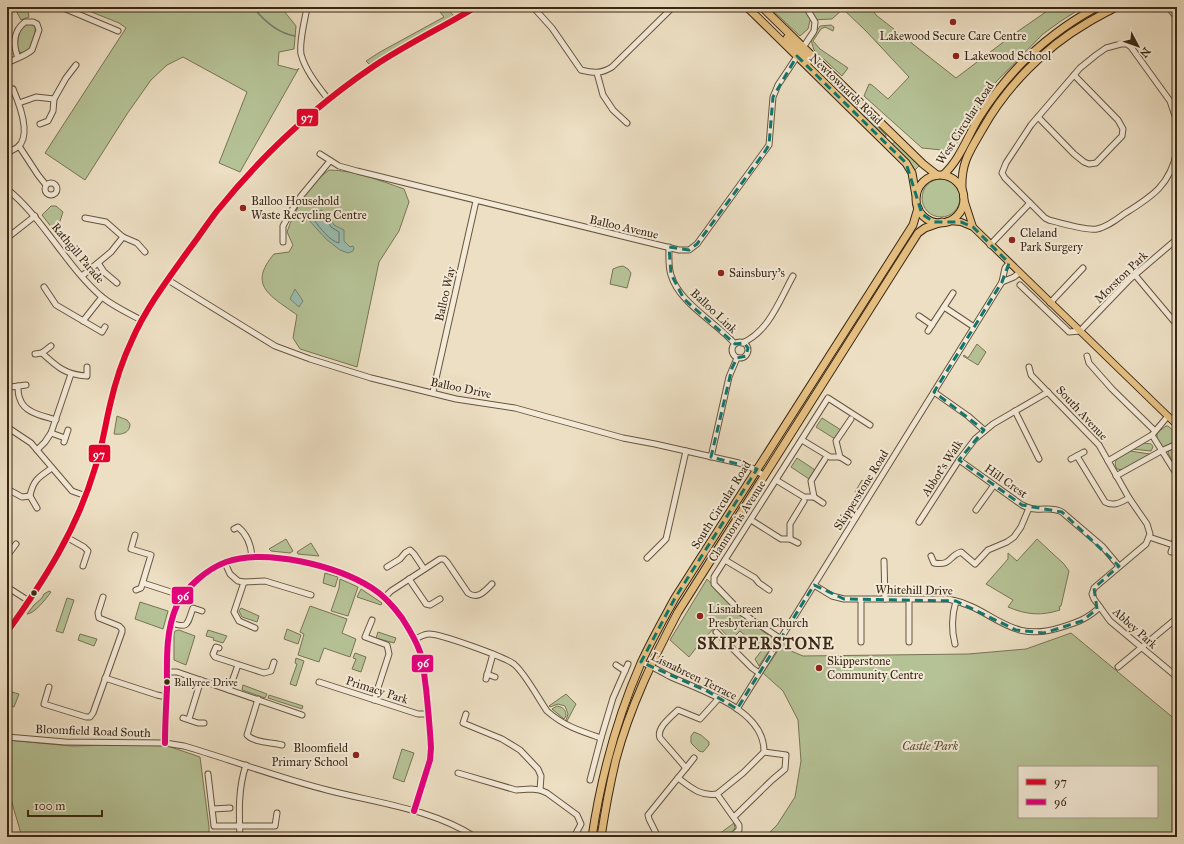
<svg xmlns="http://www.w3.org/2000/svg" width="1184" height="844" font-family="'IM FELL Great Primer',serif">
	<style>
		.green { fill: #b5c296; stroke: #787454; fill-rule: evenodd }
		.water { fill: #99bdb0; stroke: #738171 }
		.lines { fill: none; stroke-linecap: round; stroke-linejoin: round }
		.shore { stroke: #6a7262; stroke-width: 1 }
		.stream { stroke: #738171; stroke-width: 1.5 }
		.minor-casing { stroke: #67553f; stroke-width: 7 }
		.major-casing { stroke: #3a2713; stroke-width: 8 }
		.highway-casing { stroke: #3a2713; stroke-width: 9 }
		.minor { stroke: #f3ead8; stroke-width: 5 }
		.major { stroke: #e6c082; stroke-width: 6 }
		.highway { stroke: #e6c082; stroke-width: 7 }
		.bus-1-casing { stroke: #f3ead8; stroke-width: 9 }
		.bus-2-casing { stroke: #f3ead8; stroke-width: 9 }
		.bus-1 { stroke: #e4002b; stroke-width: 6 }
		.bus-2 { stroke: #e5007d; stroke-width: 6 }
		.marked { fill: none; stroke: #0f766e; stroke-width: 3; stroke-dasharray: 8 5; stroke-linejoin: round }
		.poi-dot { fill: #8f2418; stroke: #f3ead8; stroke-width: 1.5 }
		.bus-dot { fill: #3a2713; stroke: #f3ead8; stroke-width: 1.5 }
		.labels { text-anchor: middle; stroke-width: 4; stroke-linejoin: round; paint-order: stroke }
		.bus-label { font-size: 11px; fill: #3a2713; stroke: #f3ead8; text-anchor: start }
		.poi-label { font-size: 12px; fill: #3a2713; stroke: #f3ead8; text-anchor: start }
		.street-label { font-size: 12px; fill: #3a2713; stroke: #f3ead8 }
		.park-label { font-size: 12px; font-style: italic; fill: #594e34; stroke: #f3ead8 }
		.district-label { font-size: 16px; font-weight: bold; letter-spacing: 1px; fill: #3a2713; stroke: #f3ead8 }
		.line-badge { stroke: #f3ead8; stroke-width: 1.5 }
		.badge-label { font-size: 11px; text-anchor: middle; font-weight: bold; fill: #fff }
	</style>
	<rect width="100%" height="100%" fill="#eddfc3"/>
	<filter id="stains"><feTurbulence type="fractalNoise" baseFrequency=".005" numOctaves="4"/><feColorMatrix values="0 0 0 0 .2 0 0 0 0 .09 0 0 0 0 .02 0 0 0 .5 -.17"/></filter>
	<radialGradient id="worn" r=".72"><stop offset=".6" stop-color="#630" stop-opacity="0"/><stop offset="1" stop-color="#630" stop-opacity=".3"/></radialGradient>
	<g class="green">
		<polygon points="14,7 27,7 29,17 21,20"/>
		<polygon points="79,7 274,7 284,11 296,26 294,49 279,52 278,65 297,70 299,68 240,172 219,163 247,92 183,57 167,65 151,80 127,114 85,180 45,153 126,28 119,23"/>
		<polygon points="436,7 446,7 453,15 453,18 369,64 366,61 380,52 444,17"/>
		<polygon points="769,7 871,7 876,15 956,78 1014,34 1053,7 1083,7 1061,21 1043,34 993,85 952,151 922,148 864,96 869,84 872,85 888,99 909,77 866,31 843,9 832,19 810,20 808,29 800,36"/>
		<path d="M30,23L35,25C36,36 34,49 23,53L19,52L17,48C18,38 18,26 30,23Z"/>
		<polygon points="831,25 834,27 833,31 825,27 821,29 813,41 820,49 848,68 842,76 814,50 811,40 820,26"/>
		<polygon points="814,62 837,84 853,103 886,135 886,137 849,102 828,78 813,63"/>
		<polygon points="895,142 920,165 915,170 912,165 892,144"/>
		<path d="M329,170C354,170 381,181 404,189L409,202L399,231L379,262L357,367L300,349L293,338L297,315C271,296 247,286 274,254L289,252L293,245L287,232C295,209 309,184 329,170Z"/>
		<circle cx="941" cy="198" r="19"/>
		<polygon points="51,206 56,206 63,212 56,233 42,215"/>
		<polygon points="623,266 628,269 631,273 627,288 610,284 613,269 618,267"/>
		<polygon points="977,344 986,352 978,365 963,356 964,355 968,358"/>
		<path d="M117,416L127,420L130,424C130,433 122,435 114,434Z"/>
		<polygon points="822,418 841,430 835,439 816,427"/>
		<polygon points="1166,426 1168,426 1177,434 1177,442 1161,448 1157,438 1157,433"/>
		<path d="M1144,443C1148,445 1151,441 1153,447L1151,451L1132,449Z"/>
		<polygon points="1177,447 1177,470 1168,453 1169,450"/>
		<path d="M1130,451L1150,454L1123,470L1117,469C1111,459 1122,455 1130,451Z"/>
		<polygon points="797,458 815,470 809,479 791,467"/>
		<polygon points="862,480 869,485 862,497 855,492"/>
		<polygon points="286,539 293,551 290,553 271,551 269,549"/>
		<path d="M1037,539L1064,564L1069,571L1061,606L1059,607L1060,610C1041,616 1027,615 1008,607L1013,600L986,584L1008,559V553L1017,561Z"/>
		<polygon points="311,543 319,556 298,554 297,552"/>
		<polygon points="325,573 338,577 335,587 323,583"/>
		<polygon points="340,579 358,587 348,616 331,611 339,588"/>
		<polygon points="707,579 741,615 772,638 774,643 759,666 755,659 762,650 740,631 731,640 717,625 700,643 689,657 670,640"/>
		<polygon points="361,589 382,603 381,605 357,597"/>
		<path d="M49,591L51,592C46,599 34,614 27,614L34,605L42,598L44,594Z"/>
		<polygon points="67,598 74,600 63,633 56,631"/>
		<polygon points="140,602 168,611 163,629 135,619"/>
		<polygon points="310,606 347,619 342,633 356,639 350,657 324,648 319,662 298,655 304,634 300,632"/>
		<polygon points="241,608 259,616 257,622 242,617 239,611"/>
		<polygon points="287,629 301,635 298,644 284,639"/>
		<polygon points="179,630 195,636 186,665 174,660 174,634 175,631"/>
		<polygon points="208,630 227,636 223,643 213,640 214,638 206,636"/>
		<polygon points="378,632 396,638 394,643 376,638"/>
		<path d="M1071,633L1177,721V837H765L777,825L795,797L801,761L798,720L783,691L763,673L785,640L788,642L791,651L803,656L968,654L1026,649ZM1019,767H1157V817H1019Z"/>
		<polygon points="80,634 97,639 94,646 78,640"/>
		<polygon points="355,653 366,657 361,672 352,669 356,659 353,658"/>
		<polygon points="296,658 304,661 296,686 290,684 297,664 295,663"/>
		<polygon points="243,685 267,694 265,698 242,690"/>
		<polygon points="8,691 19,694 14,707 7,705"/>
		<polygon points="566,694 576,704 567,721 566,720 568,714 565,706 558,704 550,707 549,706"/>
		<polygon points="269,695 303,706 302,709 268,698"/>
		<path d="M557,706C563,707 566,710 566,716L564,719L552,709Z"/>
		<polygon points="694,732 701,735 709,742 709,745 703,752 699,751 691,743 691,736"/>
		<polygon points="7,740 72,746 162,744 200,757 209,827 209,837 22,837 7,786"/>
		<polygon points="402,749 414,753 404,782 393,778"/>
		<path d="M734,823L735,828C731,837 723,837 715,837Z"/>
	</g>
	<g class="water">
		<polygon points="321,210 329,215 334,225 344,230 344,241 350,247 353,246 354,248 353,251 348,253 340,250 326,239 308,219 309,215 312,212 314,213"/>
		<polygon points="295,289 303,301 299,307 290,299"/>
	</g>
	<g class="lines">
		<path class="shore" d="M321,215L326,218L331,227L339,232V243C330,241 320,228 314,220V217Z"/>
		<path class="stream" d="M253,7C264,21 277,33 295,36"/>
		<defs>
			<g id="minor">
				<polyline points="61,7 118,31"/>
				<path d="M307,7C305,20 299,41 301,54C305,70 318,86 328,99"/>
				<path d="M533,7L552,28L581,70C593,73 601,74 612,67L673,7"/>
				<polyline points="1170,9 1177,18"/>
				<path d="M7,63C15,59 25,56 32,50L39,30L37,24L33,22H25C13,31 13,45 18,58"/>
				<polyline points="597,73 603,95 613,110 627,123"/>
				<polyline points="19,103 36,97 54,99"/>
				<polyline points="1038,117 1074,154 1084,162 1089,164 1096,163 1122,136 1123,129 1118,120 1074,75"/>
				<path d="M1177,122L1170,101L1131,47L1127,44H1121L1106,48L1096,55L1080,68L1031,125L1006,163L1002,173L1005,178L1045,218L1049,220C1060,223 1087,231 1097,229C1107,227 1116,220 1124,214C1151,197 1170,186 1177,151"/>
				<polyline points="40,124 48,121 53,111 54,99 66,78 76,65"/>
				<polyline points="19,146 38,175 46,185"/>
				<path d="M7,153C10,151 15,149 18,147C32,135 19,103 13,89"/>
				<polyline points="320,154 339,166 357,171 679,250 689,250 697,244 769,145 773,97 778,85 814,31 815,22 806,7"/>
				<circle cx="51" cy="189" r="6"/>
				<path d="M7,189C44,219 66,266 102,297C113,306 128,313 141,320"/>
				<polyline points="85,218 106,222 123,237 137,243 145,252"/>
				<polyline points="7,238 35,216"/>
				<polyline points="283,242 283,226 292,210 301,196 330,161"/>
				<polyline points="990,245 1030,203"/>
				<path d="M669,247C669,257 668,266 671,275C679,303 716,322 735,344"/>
				<polyline points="98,263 104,272 117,283"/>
				<polyline points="1135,275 1177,325"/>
				<polyline points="82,276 111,252 123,237"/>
				<polyline points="168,280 275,346 310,359 371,378 456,399 515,408 623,438 655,444 739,463 752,468 765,476"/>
				<polyline points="1002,282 1014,277 1019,273"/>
				<polyline points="1020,285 1067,330 1069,332 1080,331 1130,279 1177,239"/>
				<polyline points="44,287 56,305 102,332 105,327"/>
				<polyline points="1050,303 1083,268"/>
				<polyline points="944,307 974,327"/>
				<polyline points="919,316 932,325"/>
				<polyline points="83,321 102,297"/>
				<polyline points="928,331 953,293"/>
				<circle cx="740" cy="350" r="8"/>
				<path d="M742,343C769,332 780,299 793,276"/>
				<path d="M42,353C57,367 66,375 87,376V367"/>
				<polyline points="35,354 42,353 51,346"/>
				<polyline points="1087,356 1089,363 1112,389 1155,431"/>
				<polyline points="1029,367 1031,375 1099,445 1129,498 1147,524 1150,534 1146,544 1094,588 1092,594 1094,599 1110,621 1177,677"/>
				<path d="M18,386C18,390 18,395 20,399C24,413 44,416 56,420"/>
				<polyline points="11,387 26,385"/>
				<polyline points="433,392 476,201"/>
				<polyline points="934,392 968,416 984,430"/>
				<polyline points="1015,411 1039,459"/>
				<polyline points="7,427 31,443 72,491 86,496"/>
				<polyline points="51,433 65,438"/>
				<polyline points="1152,435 1177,475"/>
				<polyline points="802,440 830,457 840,457 848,462"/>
				<polyline points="64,442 68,430"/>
				<polyline points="37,450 45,442 51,433 71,374"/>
				<path d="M1077,456L1105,502C1114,507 1121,502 1129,498"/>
				<polyline points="711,457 729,377 737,358"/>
				<polyline points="840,457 836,441 851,419"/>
				<polyline points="1071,459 1084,452"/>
				<path d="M959,460L1022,505C1026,507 1030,509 1035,509C1045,510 1053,507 1062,512L1103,547L1119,566"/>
				<polyline points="1108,461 1152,435 1168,416"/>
				<polyline points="1116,476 1161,451 1177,444"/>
				<polyline points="776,480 804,497 814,497 823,503"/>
				<polyline points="11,491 22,497 30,496"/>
				<polyline points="814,497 811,481 825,459"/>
				<path d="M37,508L30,496C33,480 39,477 52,468"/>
				<polyline points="976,510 994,485"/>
				<polyline points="751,520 781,539 790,539 798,543"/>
				<polyline points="919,522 959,460 975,439 993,424 1048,392"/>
				<path d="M234,529L238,527C248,535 251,545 252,557"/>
				<polyline points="135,535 131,549 151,555 141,588 136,590"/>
				<polyline points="1149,537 1173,545"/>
				<polyline points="68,538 84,547 88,551 83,566"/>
				<polyline points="790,539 790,524 804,501"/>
				<polyline points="1171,552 1176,538"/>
				<polyline points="7,556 16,544"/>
				<path d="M931,556L934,563C952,566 948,556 961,552L975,564L988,550L1007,542L1014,537L1021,527L1029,508"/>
				<polyline points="647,558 666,539 686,451"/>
				<polyline points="725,560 755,578 759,583 769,590"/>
				<polyline points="884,561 885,599"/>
				<polyline points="225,563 230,574 238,581 244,582 265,581 311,595"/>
				<polyline points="387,567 400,559 405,553 410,550 414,554 424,569"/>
				<polyline points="409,579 426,604 430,605 440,599"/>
				<polyline points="244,582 234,612 239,621 255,628"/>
				<polyline points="143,583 177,594 183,597"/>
				<path d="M814,585L832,596L844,599H948C995,608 1008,645 1062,627C1078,622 1087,619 1100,607"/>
				<polyline points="7,587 29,601"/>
				<path d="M384,598L391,591L440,559H444L447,562L468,593C478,600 485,591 492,584"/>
				<polyline points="909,599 909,642"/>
				<polyline points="861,600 861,642"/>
				<polyline points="372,620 365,637 387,645 389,654 374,700"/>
				<path d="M171,623C189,629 187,624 193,608L202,611"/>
				<path d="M7,632C44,581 77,529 95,468C102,448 105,426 110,405C115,383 122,361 132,340C146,308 168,279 188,251C198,238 207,224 217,211C262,155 315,106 374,66C407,44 443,27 476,7"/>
				<polyline points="716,632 752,668 759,673"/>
				<path d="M415,639C420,637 424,634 429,634C441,634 508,658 515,665C526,675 538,698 547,711C564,726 580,731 601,738L590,780"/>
				<polyline points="781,639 742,613 714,584 714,577 828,398 870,425"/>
				<path d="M955,644C951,629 952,615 956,601"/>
				<polyline points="219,648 216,647 213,654 215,657 264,673 271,671 274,662"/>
				<path d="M641,662C651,666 660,671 669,676C701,691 765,709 764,752L743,773L717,794C701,797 690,787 678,778"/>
				<polyline points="616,665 625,671"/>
				<polyline points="1118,667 1177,618"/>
				<polyline points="167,672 177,672 302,715"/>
				<polyline points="487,674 495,677"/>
				<polyline points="105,678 157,695 166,697"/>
				<polyline points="486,679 493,654"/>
				<polyline points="319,682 418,714 428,714"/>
				<polyline points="49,687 44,704 86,717 90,717 93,713 122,632 122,629 119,626 99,618 98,613 103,597"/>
				<polyline points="229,690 238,665"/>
				<path d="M258,699L247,735C255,743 271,742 282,745"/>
				<polyline points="737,709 1002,282 1005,268 1009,263"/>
				<polyline points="466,714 463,723 502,739 520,750 538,769 541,776 540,790"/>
				<polyline points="183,718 198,723 204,723"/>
				<polyline points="189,719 201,680"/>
				<path d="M7,737L65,742L165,743L184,746C232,760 279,778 327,790C377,803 432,809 475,837"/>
				<polyline points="601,738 613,698 628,664"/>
				<path d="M165,743C165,725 166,707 167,689C167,661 165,632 177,605C186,587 207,569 226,562C267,548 337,566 372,588C383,595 394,607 402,618C409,629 416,640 420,652C424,664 424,676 426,688C428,708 430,728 431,748L430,760L414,811"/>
				<polyline points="686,768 694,758"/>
				<polyline points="458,773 516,790 531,789 540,790 547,793 577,815 581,824 574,837"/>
				<polyline points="208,774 214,826 275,826 277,813"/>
				<polyline points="717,794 739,825 739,830 731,837"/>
				<polyline points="213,809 230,808"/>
				<polyline points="734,817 772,780 785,769 786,755 764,752"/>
				<path d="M240,837C239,813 238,788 246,765"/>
				<path d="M658,837L649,819L648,815L686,768L660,738C656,728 671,717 678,710L700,719L719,698"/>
			</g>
			<g id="major">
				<polyline points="963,196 973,227"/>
				<polyline points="948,221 961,222 973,227 1177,425"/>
			</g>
			<g id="highway">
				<polyline points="747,7 906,163 912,173 916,196"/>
				<polyline points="762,7 923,164 937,175"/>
				<polyline points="787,38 808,61"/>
				<path d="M943,175C960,160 968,135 980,116C1009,70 1049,33 1097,7"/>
				<circle cx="940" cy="199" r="24"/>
				<path d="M962,189C961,163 969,152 982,130C1006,87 1044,48 1087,23C1097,17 1107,12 1116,7"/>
				<path d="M592,837C601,777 616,720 641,663C651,641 663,620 675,598L913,225L918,208"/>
				<path d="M601,837C605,811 610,784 616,759C630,707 653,659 678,612L918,233L925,228L942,222"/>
			</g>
		</defs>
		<use href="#minor" class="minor-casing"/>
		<use href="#major" class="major-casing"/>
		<use href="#highway" class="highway-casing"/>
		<use href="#minor" class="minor"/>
		<use href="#major" class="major"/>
		<use href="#highway" class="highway"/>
		<defs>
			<path id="bus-1" d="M7,632C44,581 77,529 95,468C102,448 105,426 110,405C115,383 122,361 132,340C146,308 168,279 188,251C198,238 207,224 217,211C262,155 315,106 374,66C407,44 443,27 476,7"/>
			<path id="bus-2" d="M165,743C165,725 166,707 167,689C167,661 165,632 177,605C186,587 207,569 226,562C267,548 337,566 372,588C383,595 394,607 402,618C409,629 416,640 420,652C424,664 424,676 426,688C428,708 430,728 431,748L430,760L414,811"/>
		</defs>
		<use href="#bus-1" class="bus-1-casing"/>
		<use href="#bus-2" class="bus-2-casing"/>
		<use href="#bus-1" class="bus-1"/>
		<use href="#bus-2" class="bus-2"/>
	</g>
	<path class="marked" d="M797,56L906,163L922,214L934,222H961L973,227L1009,263L1002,282L934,392L984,430L959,460L1022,505L1062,512L1119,566L1094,588L1097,609L1082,621L1044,633L1016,630L956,601L844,599L814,585L737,709L707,691L641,662L675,598L757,469L711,457L732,368L737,358L746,356L748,348L744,343L735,344L684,299L671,274L669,247L689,250L697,244L764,153L769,145L773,97Z"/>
	<g class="poi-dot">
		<circle cx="953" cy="22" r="4"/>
		<circle cx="956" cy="56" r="4"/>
		<circle cx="243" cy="208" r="4"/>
		<circle cx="1012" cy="240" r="4"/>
		<circle cx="721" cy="273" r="4"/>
		<circle cx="700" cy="616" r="4"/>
		<circle cx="819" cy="668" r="4"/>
		<circle cx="356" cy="755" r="4"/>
	</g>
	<g class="bus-dot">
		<circle cx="34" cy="593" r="3.5"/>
		<circle cx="167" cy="682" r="3.5"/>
	</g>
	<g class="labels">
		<g class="bus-label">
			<text x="174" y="686">Ballyree Drive</text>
		</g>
		<g class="poi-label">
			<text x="953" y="40" text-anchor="middle">Lakewood Secure Care Centre</text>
			<text x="964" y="60">Lakewood School</text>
			<text x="251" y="205">Balloo Household<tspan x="251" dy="14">Waste Recycling Centre</tspan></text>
			<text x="1020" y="237">Cleland<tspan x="1020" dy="14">Park Surgery</tspan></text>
			<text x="729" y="277">Sainsbury's</text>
			<text x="708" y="613">Lisnabreen<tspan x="708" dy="14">Presbyterian Church</tspan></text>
			<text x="827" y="665">Skipperstone<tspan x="827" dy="14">Community Centre</tspan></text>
			<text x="348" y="752" text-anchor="end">Bloomfield<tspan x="348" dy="14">Primary School</tspan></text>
		</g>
		<g class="street-label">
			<text transform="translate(846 89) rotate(44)" y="4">Newtownards Road</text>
			<text transform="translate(965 123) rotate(-57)" y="4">West Circular Road</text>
			<text transform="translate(624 227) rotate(13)" y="4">Balloo Avenue</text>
			<text transform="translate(78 253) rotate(50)" y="4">Rathgill Parade</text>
			<text transform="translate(1121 277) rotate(-44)" y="4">Morston Park</text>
			<text transform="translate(445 294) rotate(-77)" y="4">Balloo Way</text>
			<text transform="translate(714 311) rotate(43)" y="4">Balloo Link</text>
			<text transform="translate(461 388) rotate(12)" y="4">Balloo Drive</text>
			<text transform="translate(1082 413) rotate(47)" y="4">South Avenue</text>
			<text transform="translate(942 468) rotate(-57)" y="4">Abbot's Walk</text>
			<text transform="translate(1006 481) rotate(35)" y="4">Hill Crest</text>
			<text transform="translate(861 490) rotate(-58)" y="4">Skipperstone Road</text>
			<text transform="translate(721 505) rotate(-58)" y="4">South Circular Road</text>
			<text transform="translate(737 521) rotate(-57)" y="4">Clanmorris Avenue</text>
			<text transform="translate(914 590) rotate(1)" y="4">Whitehill Drive</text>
			<text transform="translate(1135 628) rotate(42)" y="4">Abbey Park</text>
			<text transform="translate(694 676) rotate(26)" y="4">Lisnabreen Terrace</text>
			<text transform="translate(377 690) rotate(18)" y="4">Primacy Park</text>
			<text transform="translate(93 731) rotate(2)" y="4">Bloomfield Road South</text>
		</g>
		<g class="park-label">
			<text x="930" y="750">Castle Park</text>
		</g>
		<g class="district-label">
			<text x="766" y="649">SKIPPERSTONE</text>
		</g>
	</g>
	<g class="line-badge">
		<rect x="296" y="108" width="23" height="19" rx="4" fill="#e4002b"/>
		<rect x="88" y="444" width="23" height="19" rx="4" fill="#e4002b"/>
		<rect x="171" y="586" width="23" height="19" rx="4" fill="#e5007d"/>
		<rect x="411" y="654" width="23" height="19" rx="4" fill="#e5007d"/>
	</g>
	<g class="badge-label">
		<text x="307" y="121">97</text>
		<text x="99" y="458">97</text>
		<text x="183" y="600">96</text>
		<text x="423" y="667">96</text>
	</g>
	<rect width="1184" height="844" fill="none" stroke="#eddfc3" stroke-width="24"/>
	<rect x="8" y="8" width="1168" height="828" fill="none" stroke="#3a2713" stroke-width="2"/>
	<rect x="12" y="12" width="1160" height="820" fill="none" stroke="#3a2713"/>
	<rect x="1018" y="766" width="140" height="52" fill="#f3ead8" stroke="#a99c89"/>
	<rect x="1026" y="779" width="20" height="6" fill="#e4002b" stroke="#a99c89"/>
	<text x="1054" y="786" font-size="12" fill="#3a2713">97</text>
	<rect x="1026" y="799" width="20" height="6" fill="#e5007d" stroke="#a99c89"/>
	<text x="1054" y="806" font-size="12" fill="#3a2713">96</text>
	<g transform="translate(1138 46) rotate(131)" stroke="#f3ead8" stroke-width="3" paint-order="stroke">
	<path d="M0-3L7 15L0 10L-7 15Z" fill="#3a2713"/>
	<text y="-6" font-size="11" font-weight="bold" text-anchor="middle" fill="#3a2713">N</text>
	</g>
	<path d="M28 810v6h74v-6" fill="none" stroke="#3a2713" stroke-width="2"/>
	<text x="34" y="810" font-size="12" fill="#3a2713" stroke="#f3ead8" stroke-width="3" paint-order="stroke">100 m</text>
	<rect width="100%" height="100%" filter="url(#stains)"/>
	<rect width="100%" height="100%" fill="url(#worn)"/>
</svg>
